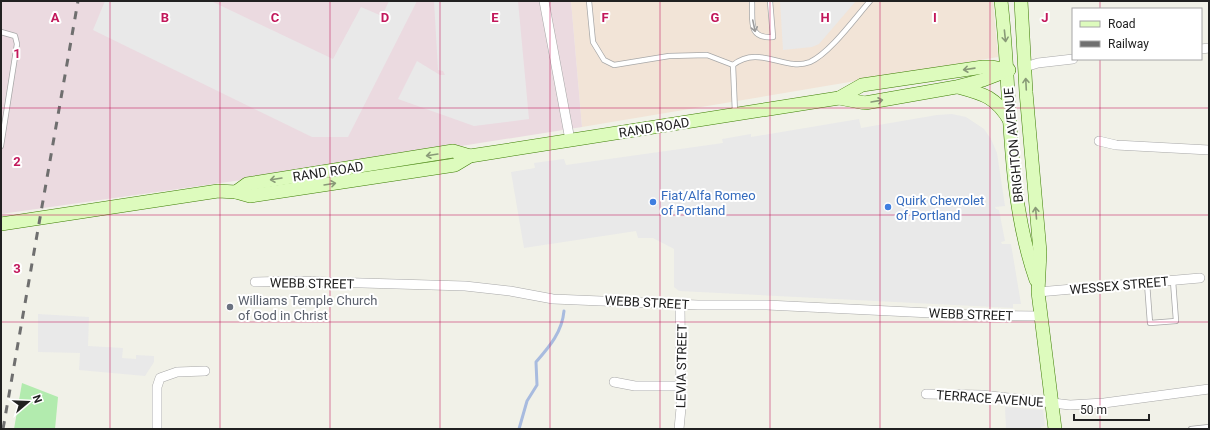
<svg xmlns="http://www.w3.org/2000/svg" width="1210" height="430" font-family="Roboto,sans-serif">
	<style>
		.commercial { fill: #f2e4d7 }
		.industrial { fill: #ebdae0 }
		.grass { fill: #b2ebae }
		.parking { fill: #e9e9e9 }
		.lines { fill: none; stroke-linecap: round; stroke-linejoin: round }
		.stream { stroke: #a8bbdf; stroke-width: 3 }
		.service-casing { stroke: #a8a8a8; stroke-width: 6 }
		.minor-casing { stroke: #a8a8a8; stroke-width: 10 }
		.secondary-casing { stroke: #3c7d03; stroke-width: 14 }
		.service { stroke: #fff; stroke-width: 4.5 }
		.minor { stroke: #fff; stroke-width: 9 }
		.secondary { stroke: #ddfbbd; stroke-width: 13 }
		.rail { stroke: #6f6f6f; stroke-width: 3; stroke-dasharray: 8 8; stroke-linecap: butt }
		.oneway { stroke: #9b9b9b }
		.oneway2 { stroke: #897 }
		.grid { fill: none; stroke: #c2185b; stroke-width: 1; stroke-opacity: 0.55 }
		.shop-dot { fill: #3f7fe0; stroke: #fff; stroke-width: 1.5 }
		.worship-dot { fill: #6b7280; stroke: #fff; stroke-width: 1.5 }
		.labels { text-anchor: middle; stroke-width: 4; stroke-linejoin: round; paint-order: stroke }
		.street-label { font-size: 13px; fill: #212121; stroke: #fff }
		.shop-label { font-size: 13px; fill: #366cbe; stroke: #fff; text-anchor: start }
		.worship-label { font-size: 13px; fill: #5b616d; stroke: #fff; text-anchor: start }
		.grid-label { font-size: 13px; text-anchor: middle; font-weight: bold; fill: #c2185b; stroke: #fff; stroke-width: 4; stroke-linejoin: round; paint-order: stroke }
	</style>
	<rect width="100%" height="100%" fill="#f1f1e8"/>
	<polygon class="commercial" points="571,1 993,1 998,57 582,127"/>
	<polygon class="industrial" points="1,1 571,1 582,127 277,175 1,214"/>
	<polygon class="grass" points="22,383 58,397 55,429 14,429"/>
	<g class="parking">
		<polygon points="105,1 211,1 333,59 361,7 382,16 389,1 417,1 348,137 312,137 93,30"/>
		<polygon points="434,1 518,1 529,119 474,126 398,99 417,61 440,75 445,75 443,71 438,70"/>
		<polygon points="780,1 856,1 819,44 812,47 783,50"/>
		<polygon points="952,114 966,117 984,129 991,139 997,153 1005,206 995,207 996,209 999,210 1005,241 1001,242 1002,244 1011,244 1021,304 1013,304 1013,308 679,291 674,287 674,249 653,238 638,238 636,231 524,248 511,172 535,168 534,163 564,159 566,165 723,143 722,139 751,134 751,137 859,119 861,128 937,115"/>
		<polygon points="38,314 89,317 88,346 123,348 122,358 136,359 136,355 154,356 154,362 145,376 79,370 80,353 38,352"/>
		<polygon points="1005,407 1043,410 1045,426 1041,427 1041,429 1006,429"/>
	</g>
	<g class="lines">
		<path class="stream" d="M519,429L527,401L537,385L536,362C550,346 562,332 564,311"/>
		<defs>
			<g id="service">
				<path d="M589,1L593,42L604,60L614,65L669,56L707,55L733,65C759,44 785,72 810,62C830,53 855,18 870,1"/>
				<path d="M752,1C753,20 747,39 773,37L770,1"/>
				<polyline points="1,32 15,36 17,44 1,146"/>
				<polyline points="733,65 735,113"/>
				<polyline points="1147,283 1150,323 1176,321 1173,281"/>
				<polyline points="1191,429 1209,427"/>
			</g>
			<g id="minor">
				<polyline points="544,1 570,140"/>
				<polyline points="1201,49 1209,48"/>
				<polyline points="1025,67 1038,63 1073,59"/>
				<polyline points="1099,141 1116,145 1209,150"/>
				<polyline points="255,282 294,281 465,286 510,291 553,299 698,305 767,305 972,315 1040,316"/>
				<polyline points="1038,292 1200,278"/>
				<polyline points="614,382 635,386 681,386"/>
				<polyline points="926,394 982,395 1070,405 1104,403 1209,389"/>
				<polyline points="157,429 157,387 160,378 177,372 205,371"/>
				<polyline points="679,429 681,408 680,304"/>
			</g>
			<g id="secondary">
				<path d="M1001,1C1012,93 1005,191 1036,280"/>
				<polyline points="1021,1 1026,92 1040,252 1038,292 1055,429"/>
				<path d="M958,87C984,94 996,97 1010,121"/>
				<polyline points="839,98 865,103 956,87 983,80 1009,70"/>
				<polyline points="236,192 247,184 453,151 470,156"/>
				<polyline points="1,224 218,191 236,192 250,196 455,165 470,156 839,98 862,85 983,67 991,67 1007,70"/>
			</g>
		</defs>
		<use href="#service" class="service-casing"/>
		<use href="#minor" class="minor-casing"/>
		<use href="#secondary" class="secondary-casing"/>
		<use href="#service" class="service"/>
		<use href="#minor" class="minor"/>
		<use href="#secondary" class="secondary"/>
		<polyline class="rail" points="3,429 78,1"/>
	</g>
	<defs><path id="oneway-shaft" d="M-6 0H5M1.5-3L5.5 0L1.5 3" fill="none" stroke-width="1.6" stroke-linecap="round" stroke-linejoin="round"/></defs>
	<use class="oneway" href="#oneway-shaft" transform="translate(754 26) rotate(78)"/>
	<g class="oneway2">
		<use href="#oneway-shaft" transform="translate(1005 36) rotate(84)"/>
		<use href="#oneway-shaft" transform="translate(969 69) rotate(172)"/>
		<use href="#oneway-shaft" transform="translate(1026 84) rotate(-93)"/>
		<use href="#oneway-shaft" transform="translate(877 101) rotate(-10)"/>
		<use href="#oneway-shaft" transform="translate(432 155) rotate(171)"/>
		<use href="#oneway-shaft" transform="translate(276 179) rotate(171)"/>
		<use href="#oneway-shaft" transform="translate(330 184) rotate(-9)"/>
		<use href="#oneway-shaft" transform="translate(1036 213) rotate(-95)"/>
	</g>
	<path class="grid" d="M110,1V429M220,1V429M330,1V429M440,1V429M550,1V429M660,1V429M770,1V429M880,1V429M990,1V429M1100,1V9M1100,59V429M1,108H1209M1,215H1209M1,322H1209"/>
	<g class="shop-dot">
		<circle cx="653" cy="202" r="4"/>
		<circle cx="888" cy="207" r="4"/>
	</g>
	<circle class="worship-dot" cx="230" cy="307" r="4"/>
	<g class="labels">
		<g class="street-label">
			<text transform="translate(654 127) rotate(-9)" y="5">RAND ROAD</text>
			<text transform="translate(1013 145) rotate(-95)" y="5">BRIGHTON AVENUE</text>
			<text transform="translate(328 171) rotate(-9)" y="5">RAND ROAD</text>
			<text transform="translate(312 283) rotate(1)" y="5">WEBB STREET</text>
			<text transform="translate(1119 285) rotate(-5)" y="5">WESSEX STREET</text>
			<text transform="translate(647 302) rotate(3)" y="5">WEBB STREET</text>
			<text transform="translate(971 314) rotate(2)" y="5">WEBB STREET</text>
			<text transform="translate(681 366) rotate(-89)" y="5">LEVIA STREET</text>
			<text transform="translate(990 398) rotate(4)" y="5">TERRACE AVENUE</text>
		</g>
		<g class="shop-label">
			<text x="661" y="200">Fiat/Alfa Romeo<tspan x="661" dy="15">of Portland</tspan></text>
			<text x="896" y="205">Quirk Chevrolet<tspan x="896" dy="15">of Portland</tspan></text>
		</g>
		<g class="worship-label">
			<text x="238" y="305">Williams Temple Church<tspan x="238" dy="15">of God in Christ</tspan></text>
		</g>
	</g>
	<g class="grid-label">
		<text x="55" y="22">A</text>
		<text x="165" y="22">B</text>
		<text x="275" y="22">C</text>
		<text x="385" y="22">D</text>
		<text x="495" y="22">E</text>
		<text x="605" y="22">F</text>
		<text x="715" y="22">G</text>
		<text x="825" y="22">H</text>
		<text x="935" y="22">I</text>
		<text x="1045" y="22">J</text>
		<text x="17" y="58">1</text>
		<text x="17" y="166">2</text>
		<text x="17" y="273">3</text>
	</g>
	<rect width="1210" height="430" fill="none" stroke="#212121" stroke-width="4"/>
	<rect x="1072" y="8" width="130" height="52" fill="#ffffff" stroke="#a6a6a6"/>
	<rect x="1080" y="21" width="20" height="6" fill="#ddfbbd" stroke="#a6a6a6"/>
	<text x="1108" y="28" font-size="12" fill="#212121">Road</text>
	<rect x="1080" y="41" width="20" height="6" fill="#6f6f6f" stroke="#a6a6a6"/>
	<text x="1108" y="48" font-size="12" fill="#212121">Railway</text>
	<g transform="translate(28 402) rotate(71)" stroke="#ffffff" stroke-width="3" paint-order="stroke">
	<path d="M0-3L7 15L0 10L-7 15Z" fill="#212121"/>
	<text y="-6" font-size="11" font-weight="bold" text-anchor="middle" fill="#212121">N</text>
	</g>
	<path d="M1074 414v6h75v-6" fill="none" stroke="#212121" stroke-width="2"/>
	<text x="1080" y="414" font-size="12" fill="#212121" stroke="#ffffff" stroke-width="3" paint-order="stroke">50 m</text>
</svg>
